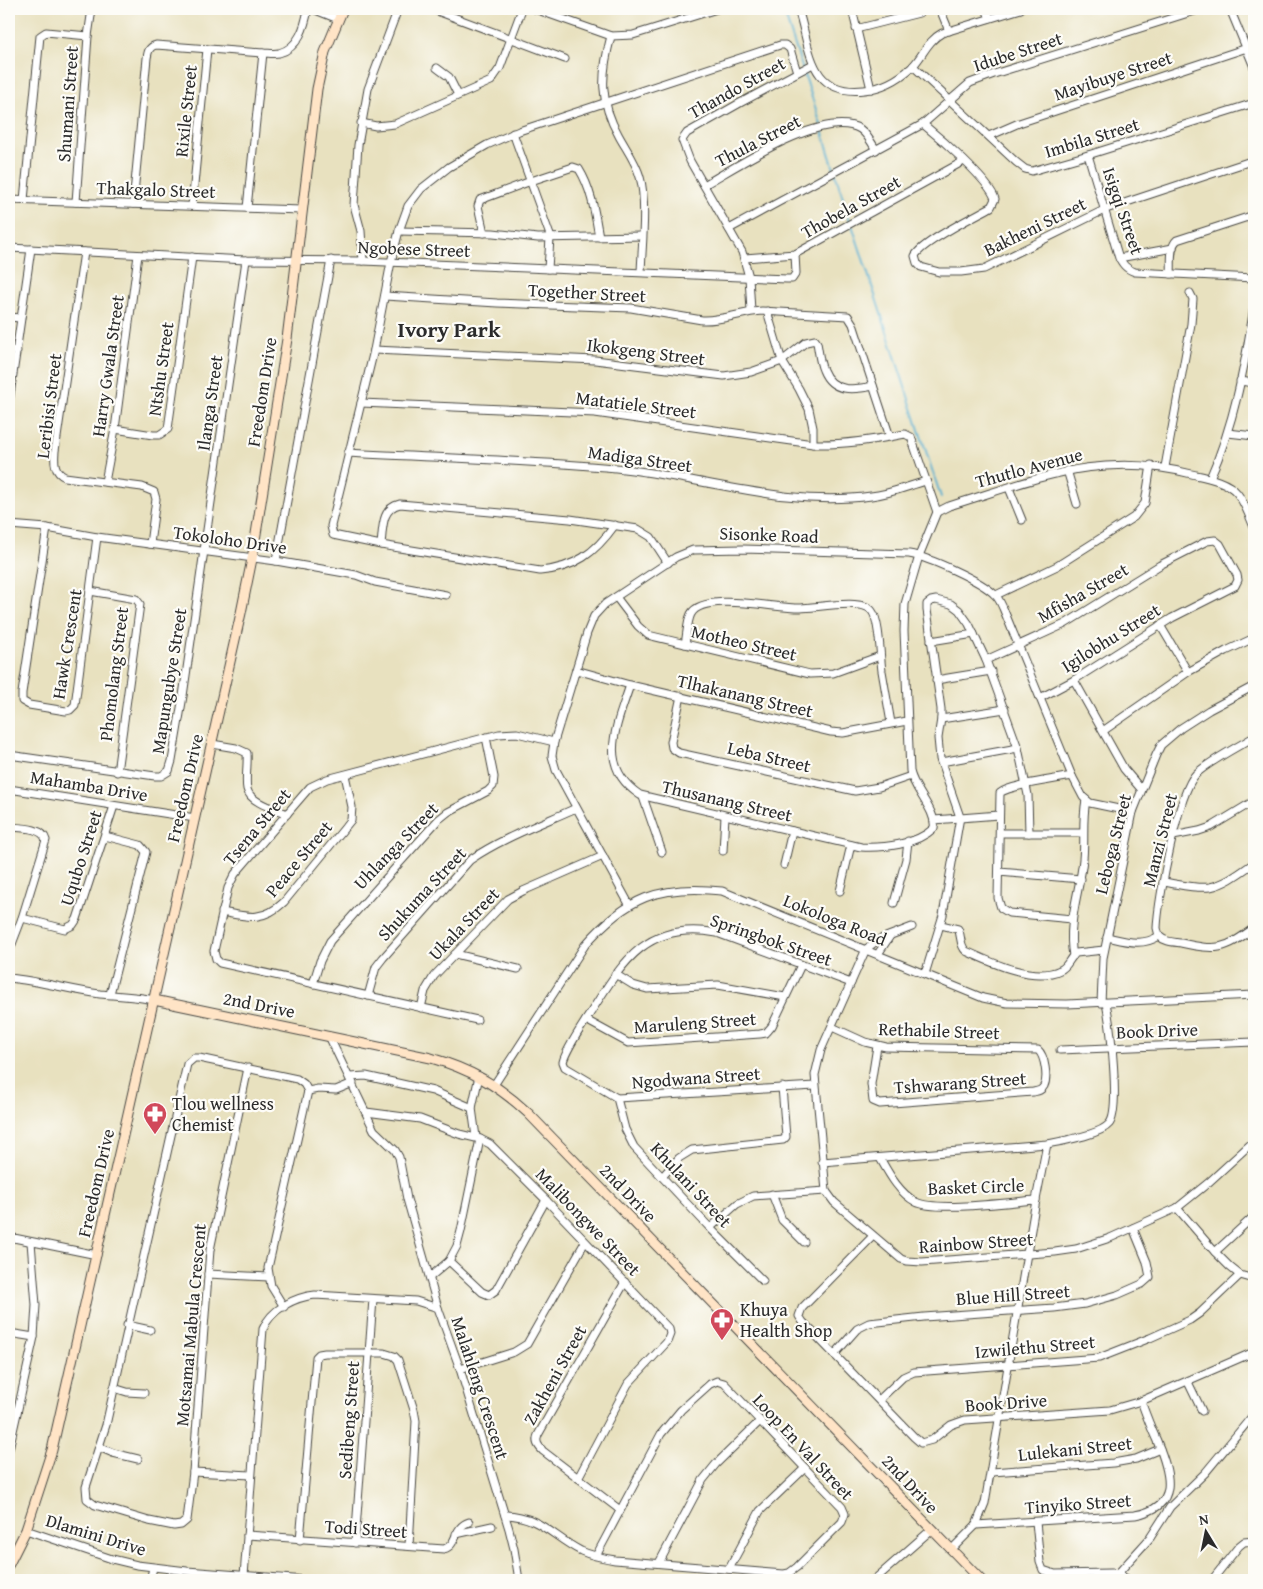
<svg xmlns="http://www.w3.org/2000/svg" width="1263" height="1589" font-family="'Gentium Book Plus',serif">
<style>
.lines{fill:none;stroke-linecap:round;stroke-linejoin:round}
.stream{stroke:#52afd1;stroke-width:2}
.street-casing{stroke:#474641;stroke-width:9}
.secondary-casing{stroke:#474641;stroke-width:11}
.street{stroke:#fff;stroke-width:7}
.secondary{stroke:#ffe4c6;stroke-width:9}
.labels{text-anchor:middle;stroke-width:4.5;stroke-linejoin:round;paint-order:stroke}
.street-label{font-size:18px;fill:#2b2b2b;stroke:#fdfcf7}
.poi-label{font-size:18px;fill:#2b2b2b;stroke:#fdfcf7;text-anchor:start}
.district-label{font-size:22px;font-weight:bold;fill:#2b2b2b;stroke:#fdfcf7}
</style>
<rect width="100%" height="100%" fill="#fdfcf7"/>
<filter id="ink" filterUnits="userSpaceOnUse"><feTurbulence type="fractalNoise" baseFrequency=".02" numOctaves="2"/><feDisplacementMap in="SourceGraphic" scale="10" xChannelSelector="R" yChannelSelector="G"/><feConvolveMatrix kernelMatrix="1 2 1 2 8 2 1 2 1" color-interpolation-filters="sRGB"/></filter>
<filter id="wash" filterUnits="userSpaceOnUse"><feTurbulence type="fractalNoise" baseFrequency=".0096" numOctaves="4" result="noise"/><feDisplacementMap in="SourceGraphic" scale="20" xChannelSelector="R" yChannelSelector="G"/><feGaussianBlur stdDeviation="1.12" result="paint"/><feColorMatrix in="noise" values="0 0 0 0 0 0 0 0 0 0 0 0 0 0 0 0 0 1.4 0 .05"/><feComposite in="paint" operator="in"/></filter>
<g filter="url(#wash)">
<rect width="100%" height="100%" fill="#e8e1bf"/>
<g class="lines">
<!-- stream -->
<g class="stream">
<path d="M783,9L821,125"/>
<path d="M822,130L850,221"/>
<path d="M852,225L941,497"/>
</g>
</g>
</g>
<g filter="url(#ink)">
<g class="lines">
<!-- street casing -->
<g class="street-casing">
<g id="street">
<path d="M313,9L338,19"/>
<path d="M432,9L565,59"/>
<path d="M535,9L611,36L633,35L717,9"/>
<path d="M798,9C811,48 808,96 864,90C883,88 898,80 912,67C923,56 927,41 942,33L1021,9"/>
<path d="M852,9L871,89"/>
<path d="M940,9L949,31"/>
<path d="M986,9L990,18"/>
<path d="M1230,9L1254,67"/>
<path d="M856,29L919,13"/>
<path d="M611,36C601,74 599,101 619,136C626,149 636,162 640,177C647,201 642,246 641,272"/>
<path d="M913,66L1016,162L1025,169L1032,171L1088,155L1254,103"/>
<path d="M437,68L449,77L458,95"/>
<path d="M361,123L376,126L395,124L491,81L500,68L522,9"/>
<path d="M923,124C939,137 990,181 995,199L991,207C975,216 922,242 915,256L917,263L921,267L939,272H961L984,269L1106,209L1254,160"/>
<path d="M513,133L551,238"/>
<path d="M989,136L1019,123L1247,48"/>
<path d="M1088,155L1118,255C1122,264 1126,269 1135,272L1254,278"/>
<path d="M704,185C736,167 824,108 860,129C867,134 872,143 876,150"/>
<path d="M9,200L302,210"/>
<path d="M24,200L40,36L46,32L88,36"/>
<path d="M76,202L88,36L92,9"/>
<path d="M133,204L147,58C148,51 149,47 156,45L263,53C268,53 274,54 279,53C299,48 305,26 308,9"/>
<path d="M192,206L207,49"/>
<path d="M247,208L263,53"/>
<path d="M729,229L923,124L970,83L994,74L1201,9"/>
<path d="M399,231L493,233L538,238L642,236"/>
<path d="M484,233L478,206L480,200L531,181L573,167L579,169C592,190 595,214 599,237"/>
<path d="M9,248L246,260L363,261L787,279H792L796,273L795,254"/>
<path d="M84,252L55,451C54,462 54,472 65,477L142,487L154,492L156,499L150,544"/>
<path d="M745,258L795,254L964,161"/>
<path d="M1119,258L1173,248"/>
<path d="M363,261L361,231L354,205L358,145L368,89L398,9"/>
<path d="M548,269L550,238"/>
<path d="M1171,274C1172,264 1169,247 1177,240L1254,215"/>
<path d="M385,296L497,303L631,308L702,320C722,321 742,312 762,311L848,316L853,324L890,437"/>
<path d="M751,311L749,277L742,252L690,161L682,140L687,133L740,103L813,64"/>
<path d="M767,311L782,361L799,389L809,409L813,428V444"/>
<path d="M9,317L20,318"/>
<path d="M9,350L17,351"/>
<path d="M374,350L595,360L724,376L751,372L782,361L806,342L815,340L817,343C819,352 819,361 823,370C832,393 854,390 873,386"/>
<path d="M1240,381L1254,383"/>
<path d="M9,402L31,249"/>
<path d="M361,403L595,413L813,444C844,445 875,440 905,434L911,437L937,512L919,556L905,604L904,631L910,771C913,789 937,811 934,828C916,845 884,848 861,847L640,795C596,766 617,725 630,685"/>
<path d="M115,429L153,435H159L168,429L192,257"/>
<path d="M1228,433L1254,436"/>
<path d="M348,453C437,458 528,460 616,468C701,477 785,508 871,496C890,494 908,486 926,481"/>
<path d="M1165,467L1191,324L1193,299L1190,293"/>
<path d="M1067,470L1077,504"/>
<path d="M1210,478C1234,425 1245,365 1254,307"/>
<path d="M105,482L115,429L138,255"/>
<path d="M1009,488L1022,520"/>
<path d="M937,512L949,506C1038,479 1101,449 1196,475C1210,478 1228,482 1237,493C1245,503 1249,516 1254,527"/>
<path d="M9,525L47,528L97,537L276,561L356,575L375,582L446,595"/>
<path d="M615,525C595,553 575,568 540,571L381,545L333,535L331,526L374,350L391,262L399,231L408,206L421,189L449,167L487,145L519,131L780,45H785L790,49L797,72"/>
<path d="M47,528L22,693V701L29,705L66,711L70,710L75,705L97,537"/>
<path d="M381,545C383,529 381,508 400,504L570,519L638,529L651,537L668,563"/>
<path d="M276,561L331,260"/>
<path d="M90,591L136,599L140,604L117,772"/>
<path d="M996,595L1057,566L1134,517L1145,503L1151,465"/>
<path d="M616,597L638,626L648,635L810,674L833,673L880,656"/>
<path d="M1160,625L1188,672"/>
<path d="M931,641L974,634"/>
<path d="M685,644C687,635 687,622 691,614C704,591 777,609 801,608C816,608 863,598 872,611C880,621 880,657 882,671C885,688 888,706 891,723"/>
<path d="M986,660L1065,624L1160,565L1207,541L1215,540L1220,544L1237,575L1238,580L1235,586L1172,618L1074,680L1040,698"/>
<path d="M576,670L630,685L831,732L843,733L907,721"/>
<path d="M936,680L991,671"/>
<path d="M1074,680L1124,769L1141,789"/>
<path d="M681,696L671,742L672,748L679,753L855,791L879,787L911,776"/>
<path d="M941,719L1005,709"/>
<path d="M1103,731L1188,672L1226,651L1254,638"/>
<path d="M1254,737C1239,746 1208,762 1196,774C1178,792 1158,900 1157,928L1159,936C1165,942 1173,942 1181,943C1218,951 1224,950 1254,928"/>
<path d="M212,744L236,748L247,753C248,764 245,780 247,789C250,803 276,809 287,814"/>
<path d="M9,755L155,776H161L169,771L172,761L183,696L246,260"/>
<path d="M941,762L1018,748"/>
<path d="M1072,776C1058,779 1009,785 1000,793L998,898L1001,908L1009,913L1072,919"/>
<path d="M9,789L195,818"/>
<path d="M643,797L662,852"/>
<path d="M934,820L999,815"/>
<path d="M9,827C20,828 43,827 46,840L22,918L9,952"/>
<path d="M1000,833H1083"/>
<path d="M105,836L140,845L146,852L110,994"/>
<path d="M1173,836L1199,831L1211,827L1254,801"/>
<path d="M723,851L725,816"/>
<path d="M784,865L792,831"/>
<path d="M999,872L1081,879"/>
<path d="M1163,882C1178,884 1195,889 1210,887C1226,884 1241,872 1254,863"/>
<path d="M840,891L851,845"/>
<path d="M894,903L906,859L908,841"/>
<path d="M629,904L556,770L552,756L554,742L587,633L594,616L605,604L676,557L693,550L743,549L909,554C928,557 982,581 995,595C999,598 1001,604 1003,608L1072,776L1083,797L1090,803L1133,812"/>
<path d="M222,912C247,917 263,922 284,902L351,820L352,807L345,775"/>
<path d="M22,918L65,929L73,925L77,919L114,806"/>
<path d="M941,925L958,929C962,936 959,945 966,951C990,962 1034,983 1060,970C1068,967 1069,958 1076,953L1104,950"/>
<path d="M912,927L878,940L866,949L821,1050L815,1075L826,1191L834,1202L901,1259L907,1261L922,1262L1055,1252L1076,1249L1110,1238L1177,1208L1208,1183L1254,1141"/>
<path d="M1107,937C1125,941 1142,947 1159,936"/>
<path d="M455,954L518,969"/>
<path d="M878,954L890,936"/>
<path d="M1073,956C1067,922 1080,891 1083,859C1085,839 1082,820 1086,800"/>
<path d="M615,974L633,985L647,989L718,985L785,997"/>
<path d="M925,974L943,915L960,817L940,759L938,738L941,719V709L927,610V604L931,601L936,600L951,604L959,610L969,624L986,660L1018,748L1028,795L1029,833"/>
<path d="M9,978C40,981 70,990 100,994C119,996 136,996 154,1000"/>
<path d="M313,984L320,961L330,941L438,820L448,812L488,791L493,786L494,777L486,737"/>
<path d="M368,996L376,967L383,958L470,860C502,838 541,824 576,808"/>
<path d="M1101,1003L1103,958L1133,812L1156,755L1161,745L1181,728L1209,710L1254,686"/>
<path d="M421,1008L425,991L434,976L508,899L523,891L603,856"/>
<path d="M477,1020L220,963L216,959L214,951L228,888L235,874L310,787L327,779L499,734L517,733L554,742"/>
<path d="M586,1020L628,1043L760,1034L766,1033L772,1026L801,965"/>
<path d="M832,1027L865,1042L886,1047L1038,1050C1045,1056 1048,1078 1044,1086C1041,1091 1038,1091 1033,1092L880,1104L873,1101L871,1084L877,1046"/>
<path d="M329,1036L374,1130L395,1150L399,1157L407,1199L438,1308"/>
<path d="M1060,1050L1254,1042"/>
<path d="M248,1068L210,1250L193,1472L187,1520L181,1525L174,1526L149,1521L95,1505L87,1499L86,1487L106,1425L187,1064L194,1058H199L297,1079L304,1084L308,1091"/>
<path d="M350,1077L366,1076L433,1091L472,1108"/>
<path d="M494,1085L585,945C626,898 659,884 722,891L983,998L1007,1003L1067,1004L1254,995"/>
<path d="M815,1086L617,1098L565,1067L563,1062C566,1049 583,1025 591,1012C623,961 648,920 717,933L851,983"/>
<path d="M308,1091L318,1089L336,1090L353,1083"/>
<path d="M617,1098L625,1129L634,1147L710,1228L763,1281"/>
<path d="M366,1112L420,1119L459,1134L480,1139L490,1144L546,1200L669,1329L670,1334L667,1342L628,1384L578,1478"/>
<path d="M476,1137L472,1108L479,1076"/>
<path d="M480,1139L461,1231L457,1246L449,1261L482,1292L489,1295L496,1290L546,1200"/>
<path d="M880,1158C889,1174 899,1193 916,1202C936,1212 1010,1202 1036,1200"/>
<path d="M822,1162L1047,1144C1062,1141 1100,1135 1109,1124C1121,1112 1110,1022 1106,1003"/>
<path d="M662,1177L679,1158L692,1150L783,1140L786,1137L782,1087"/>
<path d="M772,1194L782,1220L804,1242"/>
<path d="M1177,1208L1215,1252L1230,1267L1240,1275L1254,1279"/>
<path d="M710,1228L737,1204L753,1196L826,1191"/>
<path d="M873,1236L802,1308L799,1316L803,1322L914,1437L921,1443L932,1440L951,1425L965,1420L1110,1410L1141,1401L1254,1352"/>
<path d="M9,1237L97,1255"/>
<path d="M1215,1252L1254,1216"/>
<path d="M208,1274L269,1277"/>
<path d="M430,1277L449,1261"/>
<path d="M284,1307L271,1286L268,1268L308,1091"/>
<path d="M127,1325L150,1330"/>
<path d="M9,1333L34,1337"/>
<path d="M834,1355L857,1329L869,1323L924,1317L1054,1308L1085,1304L1117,1295L1142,1284L1150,1277L1147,1262L1133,1228"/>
<path d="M460,1369L514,1352L527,1344L585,1242"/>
<path d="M1188,1382L1202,1411"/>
<path d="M114,1388L127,1392L144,1393"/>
<path d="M879,1400L903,1377L914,1372L1099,1358L1150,1338L1190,1320L1200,1313L1240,1275"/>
<path d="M99,1447L113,1453L138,1459"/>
<path d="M9,1449L34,1337L36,1305L31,1242"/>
<path d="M193,1472L251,1475"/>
<path d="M992,1472L1113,1463L1136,1459L1160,1449"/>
<path d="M620,1510L543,1451C538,1446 535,1442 538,1435L625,1282"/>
<path d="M505,1515C540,1516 552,1536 581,1551C592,1556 603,1558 615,1560L784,1574L789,1573L797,1567L842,1522L845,1514L842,1507L724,1383L717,1381L710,1384L681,1410L661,1434L596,1556"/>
<path d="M1036,1522L1040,1562L1043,1570L1055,1574L1111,1573L1118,1574L1129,1580"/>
<path d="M976,1525L1135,1515C1181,1507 1170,1473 1157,1441C1151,1428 1146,1415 1141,1401"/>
<path d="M26,1530L112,1559L137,1565L187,1571L306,1580"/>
<path d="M456,1534L492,1526"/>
<path d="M247,1535L444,1549C458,1545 453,1527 469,1522"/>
<path d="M300,1540L316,1357L319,1354L325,1353H384L394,1356L398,1360L414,1410L416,1421L409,1546"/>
<path d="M355,1543L373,1299"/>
<path d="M951,1550L976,1525L985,1503L1036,1200L1047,1144"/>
<path d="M659,1563L703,1480L716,1464L760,1421"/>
<path d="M729,1569L760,1511L805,1468"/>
<path d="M244,1576L263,1329C271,1309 295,1297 315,1295L416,1301L438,1308L460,1369L509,1529L514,1549L519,1580"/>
<path d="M150,1580L153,1568"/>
<path d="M874,1580L931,1530"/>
<path d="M1112,1580L1150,1538L1170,1507L1205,1473L1254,1414"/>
<path d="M1212,1580L1239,1546L1244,1542L1254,1541"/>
</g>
</g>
<!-- secondary casing -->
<g class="secondary-casing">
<g id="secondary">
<path d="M154,1000L431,1058C470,1069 498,1085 528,1113L981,1580"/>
<path d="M9,1564L26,1530L52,1450L241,613L252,559L287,339L317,89L325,52L343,9"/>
</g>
</g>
<!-- street -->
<use href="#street" class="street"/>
<!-- secondary -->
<use href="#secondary" class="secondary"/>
</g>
</g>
<!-- icons -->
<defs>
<g id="pharmacy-pin" transform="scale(1.25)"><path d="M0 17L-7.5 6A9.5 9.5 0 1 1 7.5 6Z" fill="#d1495b" stroke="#fdfcf7"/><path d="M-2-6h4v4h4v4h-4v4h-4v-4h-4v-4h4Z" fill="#fff"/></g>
</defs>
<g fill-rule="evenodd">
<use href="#pharmacy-pin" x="155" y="1114"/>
<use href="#pharmacy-pin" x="722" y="1320"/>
</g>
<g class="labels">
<!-- street labels -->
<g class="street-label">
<text transform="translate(1018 52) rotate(-18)" y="6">Idube Street</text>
<text transform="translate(1113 76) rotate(-18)" y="6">Mayibuye Street</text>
<text transform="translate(737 88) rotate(-29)" y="6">Thando Street</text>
<text transform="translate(68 104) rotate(-86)" y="6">Shumani Street</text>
<text transform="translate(186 111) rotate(-84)" y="6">Rixile Street</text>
<text transform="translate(1092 138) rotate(-17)" y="6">Imbila Street</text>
<text transform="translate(758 141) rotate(-27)" y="6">Thula Street</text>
<text transform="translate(156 190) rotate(2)" y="6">Thakgalo Street</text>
<text transform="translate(851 207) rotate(-29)" y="6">Thobela Street</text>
<text transform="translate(1123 211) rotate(71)" y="6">Isigqi Street</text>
<text transform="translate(1035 227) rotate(-26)" y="6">Bakheni Street</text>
<text transform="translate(414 249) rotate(2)" y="6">Ngobese Street</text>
<text transform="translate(587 293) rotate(3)" y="6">Together Street</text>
<text transform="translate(646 352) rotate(7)" y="6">Ikokgeng Street</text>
<text transform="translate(108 366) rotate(-82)" y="6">Harry Gwala Street</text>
<text transform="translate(161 369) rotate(-82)" y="6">Ntshu Street</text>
<text transform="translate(262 392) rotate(-81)" y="6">Freedom Drive</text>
<text transform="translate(210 403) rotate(-82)" y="6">Ilanga Street</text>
<text transform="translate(636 405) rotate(7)" y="6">Matatiele Street</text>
<text transform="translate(49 406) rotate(-83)" y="6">Leribisi Street</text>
<text transform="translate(640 459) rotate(8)" y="6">Madiga Street</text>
<text transform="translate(1029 468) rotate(-15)" y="6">Thutlo Avenue</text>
<text transform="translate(769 535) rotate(2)" y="6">Sisonke Road</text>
<text transform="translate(230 540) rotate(8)" y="6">Tokoloho Drive</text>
<text transform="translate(1083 593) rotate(-30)" y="6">Mfisha Street</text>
<text transform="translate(1111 638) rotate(-32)" y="6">Igilobhu Street</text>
<text transform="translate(744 643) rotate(13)" y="6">Motheo Street</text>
<text transform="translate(67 644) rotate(-81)" y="6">Hawk Crescent</text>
<text transform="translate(114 674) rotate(-83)" y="6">Phomolang Street</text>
<text transform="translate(169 681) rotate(-81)" y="6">Mapungubye Street</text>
<text transform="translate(745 696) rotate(13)" y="6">Tlhakanang Street</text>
<text transform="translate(769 757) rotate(13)" y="6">Leba Street</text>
<text transform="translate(89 786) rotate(9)" y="6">Mahamba Drive</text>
<text transform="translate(185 788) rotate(-77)" y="6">Freedom Drive</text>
<text transform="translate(727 801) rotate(13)" y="6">Thusanang Street</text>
<text transform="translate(257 827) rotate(-50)" y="6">Tsena Street</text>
<text transform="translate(1160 840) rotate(-76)" y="6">Manzi Street</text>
<text transform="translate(1113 844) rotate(-76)" y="6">Leboga Street</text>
<text transform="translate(396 846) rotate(-46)" y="6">Uhlanga Street</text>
<text transform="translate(81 858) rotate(-72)" y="6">Uqubo Street</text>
<text transform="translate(299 859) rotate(-50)" y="6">Peace Street</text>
<text transform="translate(422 894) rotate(-47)" y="6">Shukuma Street</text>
<text transform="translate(835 920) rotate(22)" y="6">Lokologa Road</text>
<text transform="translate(464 924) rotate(-46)" y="6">Ukala Street</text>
<text transform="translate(771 940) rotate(19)" y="6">Springbok Street</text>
<text transform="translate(259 1005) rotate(11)" y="6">2nd Drive</text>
<text transform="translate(695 1023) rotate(-4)" y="6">Maruleng Street</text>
<text transform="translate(939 1031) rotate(2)" y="6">Rethabile Street</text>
<text transform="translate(1157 1031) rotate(-2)" y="6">Book Drive</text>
<text transform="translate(696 1078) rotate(-4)" y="6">Ngodwana Street</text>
<text transform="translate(960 1083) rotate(-4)" y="6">Tshwarang Street</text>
<text transform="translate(96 1183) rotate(-77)" y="6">Freedom Drive</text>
<text transform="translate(691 1185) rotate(47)" y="6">Khulani Street</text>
<text transform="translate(976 1187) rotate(-2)" y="6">Basket Circle</text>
<text transform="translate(628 1193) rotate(46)" y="6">2nd Drive</text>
<text transform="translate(588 1222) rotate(46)" y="6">Malibongwe Street</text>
<text transform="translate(976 1243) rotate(-4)" y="6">Rainbow Street</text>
<text transform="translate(1013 1295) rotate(-4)" y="6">Blue Hill Street</text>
<text transform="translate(191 1325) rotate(-85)" y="6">Motsamai Mabula Crescent</text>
<text transform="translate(1035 1347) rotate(-5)" y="6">Izwilethu Street</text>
<text transform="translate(555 1375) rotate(-61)" y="6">Zakheni Street</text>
<text transform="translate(480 1388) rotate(72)" y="6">Malahleng Crescent</text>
<text transform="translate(1006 1403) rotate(-4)" y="6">Book Drive</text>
<text transform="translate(349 1420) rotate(-86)" y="6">Sedibeng Street</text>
<text transform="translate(803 1447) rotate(47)" y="6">Loop En Val Street</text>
<text transform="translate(1075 1449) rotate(-6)" y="6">Lulekani Street</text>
<text transform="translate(910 1484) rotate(47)" y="6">2nd Drive</text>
<text transform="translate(1078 1504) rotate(-4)" y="6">Tinyiko Street</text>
<text transform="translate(366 1529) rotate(4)" y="6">Todi Street</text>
<text transform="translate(96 1535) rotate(17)" y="6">Dlamini Drive</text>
</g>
<!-- poi labels -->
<g class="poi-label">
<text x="172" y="1110">Tlou wellness<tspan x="172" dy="21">Chemist</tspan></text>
<text x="740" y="1316">Khuya<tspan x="740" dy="21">Health Shop</tspan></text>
</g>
<!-- district labels -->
<g class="district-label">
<text x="449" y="337">Ivory Park</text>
</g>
</g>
<!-- margin -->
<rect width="1263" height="1589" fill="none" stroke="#fdfcf7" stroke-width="30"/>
<!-- north arrow -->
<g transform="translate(1206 1532) rotate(350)" stroke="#fdfcf7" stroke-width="4" paint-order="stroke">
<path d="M0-4L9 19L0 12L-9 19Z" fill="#2b2b2b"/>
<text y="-8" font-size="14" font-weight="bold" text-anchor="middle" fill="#2b2b2b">N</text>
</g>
</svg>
